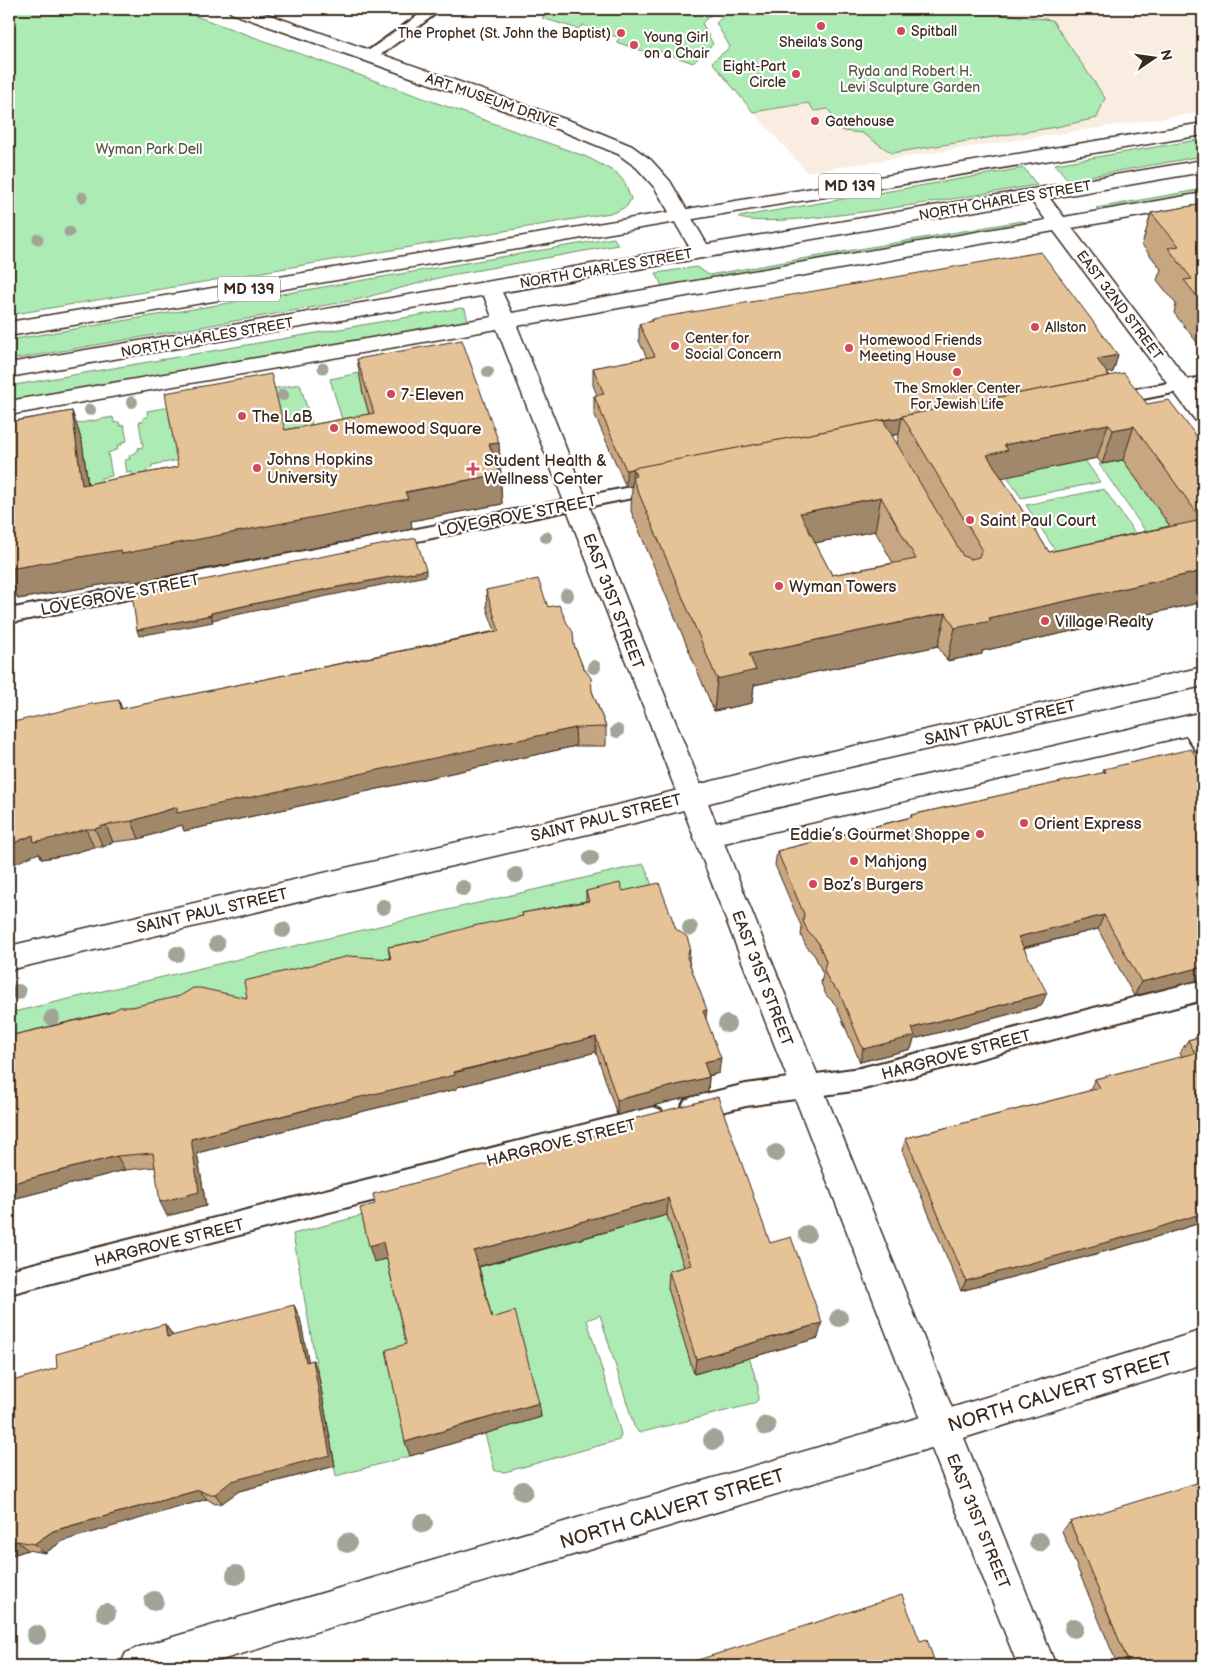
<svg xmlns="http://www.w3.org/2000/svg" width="1212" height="1675" font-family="'Balsamiq Sans',sans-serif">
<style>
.built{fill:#f8ede0}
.green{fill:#acebb3;stroke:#748a68}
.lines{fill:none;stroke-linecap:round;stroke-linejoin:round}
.lane-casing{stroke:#3b2a1e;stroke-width:4}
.street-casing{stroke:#3b2a1e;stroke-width:3}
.secondary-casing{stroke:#3b2a1e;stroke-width:3}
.primary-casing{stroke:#3b2a1e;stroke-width:3}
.lane{fill:#fff;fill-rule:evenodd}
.street{fill:#fff;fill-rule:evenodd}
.secondary{fill:#fff;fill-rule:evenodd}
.primary{fill:#fff;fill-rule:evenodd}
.tree{fill:#a3a498}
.wall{fill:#c6a782;stroke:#3b2a1e;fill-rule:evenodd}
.shaded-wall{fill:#a1886a;stroke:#3b2a1e}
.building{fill:#e6c297;stroke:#3b2a1e;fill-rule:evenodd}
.poi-dot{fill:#d1495b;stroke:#fff;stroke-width:2}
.labels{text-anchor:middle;stroke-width:4.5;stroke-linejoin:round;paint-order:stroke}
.far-poi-label{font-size:14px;fill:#3b2a1e;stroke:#fff;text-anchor:start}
.far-park-label{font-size:14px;fill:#575a43;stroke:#fff}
.far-street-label{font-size:14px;fill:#3b2a1e;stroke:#fff}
.shield{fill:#fff;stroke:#766a62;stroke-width:1}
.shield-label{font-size:15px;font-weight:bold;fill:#3b2a1e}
.poi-label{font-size:16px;fill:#3b2a1e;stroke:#fff;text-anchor:start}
.street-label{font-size:16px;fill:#3b2a1e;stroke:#fff}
.near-street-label{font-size:19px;fill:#3b2a1e;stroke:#fff}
</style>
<rect width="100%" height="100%" fill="#fff"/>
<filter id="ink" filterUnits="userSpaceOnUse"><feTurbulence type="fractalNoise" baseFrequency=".02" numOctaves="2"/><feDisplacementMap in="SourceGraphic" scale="10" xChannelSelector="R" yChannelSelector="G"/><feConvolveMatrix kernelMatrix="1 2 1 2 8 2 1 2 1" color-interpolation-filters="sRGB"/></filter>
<g filter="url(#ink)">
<!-- built -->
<path class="built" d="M731,9H1203V112L807,172L753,112L712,62L730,47L716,23Z"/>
<!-- green -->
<g class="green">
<path d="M9,9H176L587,157L617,173L625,183L631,199L627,206L616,212L9,315Z"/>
<path d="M538,9H717L702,23L713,44L693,63L654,49L649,53L616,42L620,38L583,25L578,29L542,18L547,14L536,10Z"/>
<path d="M731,9H988L1013,15L1052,20L1105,98L1097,118L1056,127L892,153L862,133L843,131L828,109L814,111L809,103L753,112L712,62L730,47L716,23Z"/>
<path d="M1203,139V156L1068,180L1055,164Z"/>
<path d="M1024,168L1037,185C993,192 764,233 738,217Z"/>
<path d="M1203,189V194L1100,212L1096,208Z"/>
<path d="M1021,221L1026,222L1024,225L663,288L656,273L697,267L709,275Z"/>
<path d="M614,238L618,245L446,276L356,300L9,360V340Z"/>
<path d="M461,308L465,309L468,321L464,323L9,403V386Z"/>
<path d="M369,371L362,390L370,417L343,423L330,379Z"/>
<path d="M300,384L313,428L285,433L260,391Z"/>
<path d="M204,401L180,460L152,465V468L147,469V473L132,475V472L127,473L125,460L130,459L129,456L138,451V448L143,447L139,422L143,421V418L148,417L147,411Z"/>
<path d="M113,417L114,423L119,422L120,426L124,425L127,441L122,442V445H117L118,449L108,453L112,476L101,478L103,491L117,510L9,436Z"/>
<path d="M1085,460L1100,482L1021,498L1007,476Z"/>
<path d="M1123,460L1181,542L1155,545L1099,464Z"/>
<path d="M1104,489L1145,547L1064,564L1026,505Z"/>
<path d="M644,864L657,899L9,1054V1013Z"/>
<path d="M378,1211L410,1359L391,1365L410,1456L336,1476L293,1234Z"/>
<path d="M666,1212L689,1281L694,1373L749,1357L758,1386V1400L753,1404L639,1433L634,1426L600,1315L587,1320L620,1430L621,1435L619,1440L505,1472L495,1471L485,1434L494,1334L466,1222L527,1242L530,1253L613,1230L611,1220Z"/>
</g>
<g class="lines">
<!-- lane casing -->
<g class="lane-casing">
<g id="lane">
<path d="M427,9H442L375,59H365L363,56L365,53Z"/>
<path d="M1203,377V387L1113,405L1107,403L1104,399L1107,395L1113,393Z"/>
<path d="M661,481L667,483L670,487L667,491L9,623V609Z"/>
<path d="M1190,717C1206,722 1203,738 1203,753L1196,751L1180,725L1183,720Z"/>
<path d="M1203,980V1000L860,1090L746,1106L693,1119L685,1116L681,1108L685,1100L693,1097L746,1084L860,1068Z"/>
<path d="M653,1107L661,1110L665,1118L661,1126L653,1129L9,1294V1270Z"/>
</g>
</g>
<!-- street casing -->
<g class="street-casing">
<path id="street" d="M1037,189L1044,191L1064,217L1203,193V205L1072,228L1203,400V422L1195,420L1054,231L517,326L716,823L1203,712V732L724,843L1056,1666H1018L899,1366L497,329L9,415V401L492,317L481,288L484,284L491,282L498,284L512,313L1046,220L1027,195L1030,191Z"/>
</g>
<!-- secondary casing -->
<g class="secondary-casing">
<g id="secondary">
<path d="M228,9H253L576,123L632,146L651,160L670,181L711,251L708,255L701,257L694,255L655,188L637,168L618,154L562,131L231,13Z"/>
<path d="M1203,1330V1364L941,1445L201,1666H120L126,1653L139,1647L941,1411Z"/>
</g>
</g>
<!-- primary casing -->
<g class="primary-casing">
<g id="primary">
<path d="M1203,123V135L752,209L9,336V322Z"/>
<path d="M1203,160V172L9,377V363Z"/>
<path d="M1203,667V686L806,777L639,822L9,970V946L639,800L806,757Z"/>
</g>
</g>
<!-- lane -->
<use href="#lane" class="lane"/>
<!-- street -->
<use href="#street" class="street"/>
<!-- secondary -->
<use href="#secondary" class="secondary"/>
<!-- primary -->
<use href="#primary" class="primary"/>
</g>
<!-- trees -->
<g class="tree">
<circle cx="82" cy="197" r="5.5"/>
<circle cx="69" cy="232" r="5.5"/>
<circle cx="38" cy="239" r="5.5"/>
<circle cx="323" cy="368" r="5.5"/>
<circle cx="488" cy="372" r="6"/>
<circle cx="283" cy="395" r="6"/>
<circle cx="132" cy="402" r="6"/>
<circle cx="90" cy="410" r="6"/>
<circle cx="546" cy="537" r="6"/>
<circle cx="567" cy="595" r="7"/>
<circle cx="594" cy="667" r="7"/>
<circle cx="617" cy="731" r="7"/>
<circle cx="591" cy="858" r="8"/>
<circle cx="516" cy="875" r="8"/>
<circle cx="463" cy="888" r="8"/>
<circle cx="383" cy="907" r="8"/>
<circle cx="690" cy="928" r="8"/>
<circle cx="283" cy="930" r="8"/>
<circle cx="217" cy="944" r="8"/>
<circle cx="177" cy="954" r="8"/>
<circle cx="18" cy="992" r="8"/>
<circle cx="52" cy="1018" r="8"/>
<circle cx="727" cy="1024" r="9"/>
<circle cx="776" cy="1153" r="9"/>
<circle cx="807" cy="1234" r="9"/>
<circle cx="839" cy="1318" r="9"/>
<circle cx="766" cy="1426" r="10"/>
<circle cx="713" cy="1440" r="10"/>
<circle cx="523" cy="1491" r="10"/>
<circle cx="423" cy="1523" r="10"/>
<circle cx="1039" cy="1542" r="10"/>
<circle cx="347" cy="1543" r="10"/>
<circle cx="236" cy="1575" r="10"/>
<circle cx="154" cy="1601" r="10"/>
<circle cx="106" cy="1613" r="10"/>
<circle cx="1074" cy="1628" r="10"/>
<circle cx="36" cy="1635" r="10"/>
</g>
<!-- wall -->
<g class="wall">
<path d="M1203,204V350L1174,313L1176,304L1157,280L1161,269L1142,245L1151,213Z"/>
<path d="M652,319L1118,355L1113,372L1107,373L1109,376L1203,445V602L982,651V654L947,661L938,646L754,685L752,703L714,711L631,511L632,486L626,487L594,413V396L597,395L593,385V368L647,358L639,341V324L652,321ZM899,434L897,444L892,436ZM1097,458L1102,464L1123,460L1170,526L1049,552L1001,477ZM875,531L893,563L832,575L815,543Z"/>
<path d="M357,359L501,473H500L502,504L411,521L412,529L131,583L130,580L18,599L14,590L9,591V422L72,411L82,442L88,484L178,467L285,430L369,414L362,389Z"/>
<path d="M486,590L548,607L574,645L606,727V746H576L184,831L182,825L139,839L113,842L103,847H94L67,855L42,859L39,853L119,700L122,709L495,631L487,609Z"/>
<path d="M1104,769L1203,979L1134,996L1098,929L1024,948L1041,1006L914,1039L911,1049L860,1062L836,1005L826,995L821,983L823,974L815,956L806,946L801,935L802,928L775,865L777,851L911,817V815L1103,773Z"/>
<path d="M586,891H623L676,929L690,947L689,961L706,1019L719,1073L709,1076V1077L708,1092L617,1115L596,1052L457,1087V1089L309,1124L197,1153L206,1206L167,1216L155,1167L125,1170L9,1200V1036L132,1007L247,998L390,959L388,947L420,941L523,916L522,913L586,901Z"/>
<path d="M1203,1036V1222L1143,1241L961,1291L902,1150L906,1138L1089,1091L1095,1079L1182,1057L1180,1053L1188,1040Z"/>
<path d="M625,1121L770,1243L818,1338L694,1374L668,1288L669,1271L684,1267L667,1215L479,1267L492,1318L539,1403L541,1417L410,1456L406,1344L387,1259L374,1262L375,1204L625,1128Z"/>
<path d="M300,1318L308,1362L318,1372L335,1466L239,1491L222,1503L215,1504L207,1499L73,1537L63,1541L45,1553L28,1550L9,1556L57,1368L165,1324L173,1336Z"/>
<path d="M1070,1522L1203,1666H1118L1062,1531Z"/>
</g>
<!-- shaded-wall -->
<g class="shaded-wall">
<path d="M1118,355L1113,372L1091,376L1097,359Z"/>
<path d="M72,411L82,442L92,515L82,485Z"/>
<path d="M902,417L899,434L636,485V476L633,469Z"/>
<path d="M1108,424L1097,458L1001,478L987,455L1004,445Z"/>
<path d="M1134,426L1123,460L1102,464L1113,430Z"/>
<path d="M499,443L501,473L491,474L489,444Z"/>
<path d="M633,469L632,486L626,487V470Z"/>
<path d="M500,474L502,504L411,521L412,529L131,583L130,580L18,599L14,590L9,591V569Z"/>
<path d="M881,497L875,531L795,547L800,513Z"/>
<path d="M426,570V576L283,605L212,620L211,613L281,598Z"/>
<path d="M1203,571V602L982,651V654L947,661L955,628L989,618Z"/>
<path d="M946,613L938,646L754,685L752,703L714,711L717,679L749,654Z"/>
<path d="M211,615L213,622L139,636L137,630Z"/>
<path d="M575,728L576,746L184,831L182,825L139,839L132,821L177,807Z"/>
<path d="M106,825L113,842L103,847L95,829Z"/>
<path d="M86,829L94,847L67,855L42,859L39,853L9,866V845L33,835Z"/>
<path d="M1104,915L1098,929L1013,950L1018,937Z"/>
<path d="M1203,967V979L1134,996L1141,982Z"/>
<path d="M1047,993L1041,1006L914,1039L911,1049L860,1062L863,1049L912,1028Z"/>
<path d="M707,1010L705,1025L703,1011Z"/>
<path d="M596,1037V1052L457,1087V1089L309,1124L197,1153L206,1206L167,1216L160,1202L191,1139Z"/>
<path d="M721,1058L719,1073L702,1077L704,1062Z"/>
<path d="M709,1077L708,1092L617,1115V1100Z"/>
<path d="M117,1156L125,1170L9,1200V1184Z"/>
<path d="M668,1198L667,1215L477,1267L474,1251Z"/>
<path d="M1203,1213V1222L1143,1241L961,1291L966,1281Z"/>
<path d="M383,1242L388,1258L374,1262L369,1246Z"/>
<path d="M294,1305L300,1318L311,1374L306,1362Z"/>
<path d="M822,1323L818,1338L694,1374L696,1359Z"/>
<path d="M165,1324L173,1336L167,1337Z"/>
<path d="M313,1360L318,1372L335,1466L239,1491L222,1503L215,1494Z"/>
<path d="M539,1403L541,1417L410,1456L405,1442Z"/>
<path d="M199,1490L207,1499L63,1541L45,1553L34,1544L53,1531Z"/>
<path d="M17,1541L28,1550L9,1556V1544Z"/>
</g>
<!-- building -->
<g class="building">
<path d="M1203,204V304L1184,280L1192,279L1168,248L1179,246L1151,213Z"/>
<path d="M1041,252L1118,355L1097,359L1109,376L902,416L903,417L883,420L626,470L594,396L604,394L593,368L655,356L639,324L652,321V319Z"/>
<path d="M462,340L499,443L489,444L500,474L405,492L408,499L122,554L121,550L9,569V422L72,411L82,485L178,467L165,393L271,374L285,430L374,413L357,359Z"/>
<path d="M1124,373L1147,404L1169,400L1203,445V571L989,618L991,621L955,628L946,613L749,654L756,670L717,679L632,477L636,476L633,468L883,420L963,556L971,559L979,557L982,549L902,416ZM1108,424L1113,430L1134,426L1202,520L1049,552L987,455L1008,450L1004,445ZM881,497L916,559L832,575L800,513Z"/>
<path d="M416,538L426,570L281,598L211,613V615L137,630L132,594Z"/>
<path d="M538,579L548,607L559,605L567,623L573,632L574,645L583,667L591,678L592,691L606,727L575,728L177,813V807L132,821L106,825L95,829H86L59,837L34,842L33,835L9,845V723L91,704L119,700L120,709L499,631L486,590Z"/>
<path d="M1191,749L1195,755L1203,753V967L1141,982L1104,915L1018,937L1047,993L912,1028L915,1036L863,1049L839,992L829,982L824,970L826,961L818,942L808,932L803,921L804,914L777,851L912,817L911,815L1106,772L1104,769Z"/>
<path d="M620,883L623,891L659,883L676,929L687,937L690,947L687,957L707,1010L703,1011L721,1058L704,1062L709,1077L617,1100L596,1037L454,1072L455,1075L305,1110L191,1139L199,1192L160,1202L153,1153L117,1156L9,1184V1036L109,1013L120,1007H132L180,996L193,988H200L247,998L244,981L349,956L391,959L388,947L420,941L473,926L523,916L522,913L589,901L586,891Z"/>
<path d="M1203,1036V1213L1151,1230L966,1281L906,1138L1100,1088L1095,1079L1195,1053L1188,1040Z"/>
<path d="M718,1097L770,1243L791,1237L822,1323L696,1359L669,1271L691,1265L668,1198L474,1251L492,1318L515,1311L539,1403L405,1442L386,1350L406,1344L383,1242L369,1246L360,1208L375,1204L373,1194L627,1127L625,1121Z"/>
<path d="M294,1305L306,1362L313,1360L330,1455L232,1481L215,1494H207L199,1490L63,1528L53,1531L34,1544L17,1541L9,1544V1382L57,1368L56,1354L165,1324L167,1337Z"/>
<path d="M1203,1481V1666H1130L1070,1522Z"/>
<path d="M902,1595L920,1641L927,1639L936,1666H679Z"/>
</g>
</g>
<!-- markers -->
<g class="poi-dot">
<circle cx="821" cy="26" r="5"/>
<circle cx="901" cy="31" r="5"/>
<circle cx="621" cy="33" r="5"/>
<circle cx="634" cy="45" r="5"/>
<circle cx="796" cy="74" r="5"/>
<circle cx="815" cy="121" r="5"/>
<circle cx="1035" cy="327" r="5"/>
<circle cx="675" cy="346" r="5"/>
<circle cx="849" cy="348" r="5"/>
<circle cx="957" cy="372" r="5"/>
<circle cx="391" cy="394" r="5"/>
<circle cx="242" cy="416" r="5"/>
<circle cx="334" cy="428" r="5"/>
<circle cx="257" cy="468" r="5"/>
<path d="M470.5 461.5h5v5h5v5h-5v5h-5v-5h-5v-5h5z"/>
<circle cx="970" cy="520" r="5"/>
<circle cx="779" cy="586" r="5"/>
<circle cx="1045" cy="621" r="5"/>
<circle cx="1024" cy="823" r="5"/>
<circle cx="980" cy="834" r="5"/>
<circle cx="854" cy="861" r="5"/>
<circle cx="813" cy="884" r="5"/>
</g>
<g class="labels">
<!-- far-poi labels -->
<g class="far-poi-label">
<text x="911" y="36">Spitball</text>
<text x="611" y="38" text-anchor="end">The Prophet (St. John the Baptist)</text>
<text x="644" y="42">Young Girl<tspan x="644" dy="16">on a Chair</tspan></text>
<text x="821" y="47" text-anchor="middle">Sheila's Song</text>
<text x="786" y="71" text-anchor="end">Eight-Part<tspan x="786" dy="16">Circle</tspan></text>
<text x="825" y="126">Gatehouse</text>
<text x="1045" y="332">Allston</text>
<text x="685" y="343">Center for<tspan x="685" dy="16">Social Concern</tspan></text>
<text x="859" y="345">Homewood Friends<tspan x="859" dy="16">Meeting House</tspan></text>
<text x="957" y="393" text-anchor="middle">The Smokler Center<tspan x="957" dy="16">For Jewish Life</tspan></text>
</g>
<!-- far-park labels -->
<g class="far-park-label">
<text x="910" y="76">Ryda and Robert H.<tspan x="910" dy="16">Levi Sculpture Garden</tspan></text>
<text x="149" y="154">Wyman Park Dell</text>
</g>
<!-- far-street labels -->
<g class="far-street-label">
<text transform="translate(492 100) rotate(19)" y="5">ART MUSEUM DRIVE</text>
<text transform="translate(1005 200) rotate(-10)" y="5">NORTH CHARLES STREET</text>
<text transform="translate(606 268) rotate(-10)" y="5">NORTH CHARLES STREET</text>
<text transform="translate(1120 305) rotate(53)" y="5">EAST 32ND STREET</text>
<text transform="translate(207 337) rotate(-10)" y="5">NORTH CHARLES STREET</text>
</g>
<!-- shield labels -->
<g class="shield">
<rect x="819" y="173.5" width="62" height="25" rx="4"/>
<rect x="218" y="276.5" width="62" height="25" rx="4"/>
</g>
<g class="shield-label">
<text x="850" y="191">MD 139</text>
<text x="249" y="294">MD 139</text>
</g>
<!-- poi labels -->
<g class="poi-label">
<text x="401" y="400">7-Eleven</text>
<text x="252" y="422">The LaB</text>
<text x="344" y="434">Homewood Square</text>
<text x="267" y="465">Johns Hopkins<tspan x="267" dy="18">University</tspan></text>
<text x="484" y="466">Student Health &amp;<tspan x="484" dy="18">Wellness Center</tspan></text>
<text x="980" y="526">Saint Paul Court</text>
<text x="789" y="592">Wyman Towers</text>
<text x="1055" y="627">Village Realty</text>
<text x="1034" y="829">Orient Express</text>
<text x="970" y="840" text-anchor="end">Eddie’s Gourmet Shoppe</text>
<text x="864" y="867">Mahjong</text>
<text x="823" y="890">Boz’s Burgers</text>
</g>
<!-- street labels -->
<g class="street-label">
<text transform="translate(517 515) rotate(-11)" y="6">LOVEGROVE STREET</text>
<text transform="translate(120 594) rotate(-11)" y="6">LOVEGROVE STREET</text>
<text transform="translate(614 601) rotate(69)" y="6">EAST 31ST STREET</text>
<text transform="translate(1000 722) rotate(-13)" y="6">SAINT PAUL STREET</text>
<text transform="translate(606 817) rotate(-14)" y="6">SAINT PAUL STREET</text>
<text transform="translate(212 910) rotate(-13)" y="6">SAINT PAUL STREET</text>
<text transform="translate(763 978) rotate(69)" y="6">EAST 31ST STREET</text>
<text transform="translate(956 1054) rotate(-15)" y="6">HARGROVE STREET</text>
<text transform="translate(561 1142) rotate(-14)" y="6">HARGROVE STREET</text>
<text transform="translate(169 1242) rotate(-14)" y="6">HARGROVE STREET</text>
<text transform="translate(979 1521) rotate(68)" y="6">EAST 31ST STREET</text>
</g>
<!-- near-street labels -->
<g class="near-street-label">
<text transform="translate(1060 1391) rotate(-17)" y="7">NORTH CALVERT STREET</text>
<text transform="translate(672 1508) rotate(-17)" y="7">NORTH CALVERT STREET</text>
</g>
</g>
<!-- margin -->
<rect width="1212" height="1675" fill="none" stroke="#fff" stroke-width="30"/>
<rect x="15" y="15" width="1182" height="1645" fill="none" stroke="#3b2a1e" stroke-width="2" filter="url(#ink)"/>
<!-- north arrow -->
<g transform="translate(1154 58) rotate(77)" stroke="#ffffff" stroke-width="4" paint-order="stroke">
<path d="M0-4L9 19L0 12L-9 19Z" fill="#3b2a1e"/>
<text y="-8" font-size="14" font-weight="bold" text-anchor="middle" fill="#3b2a1e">N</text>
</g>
</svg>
